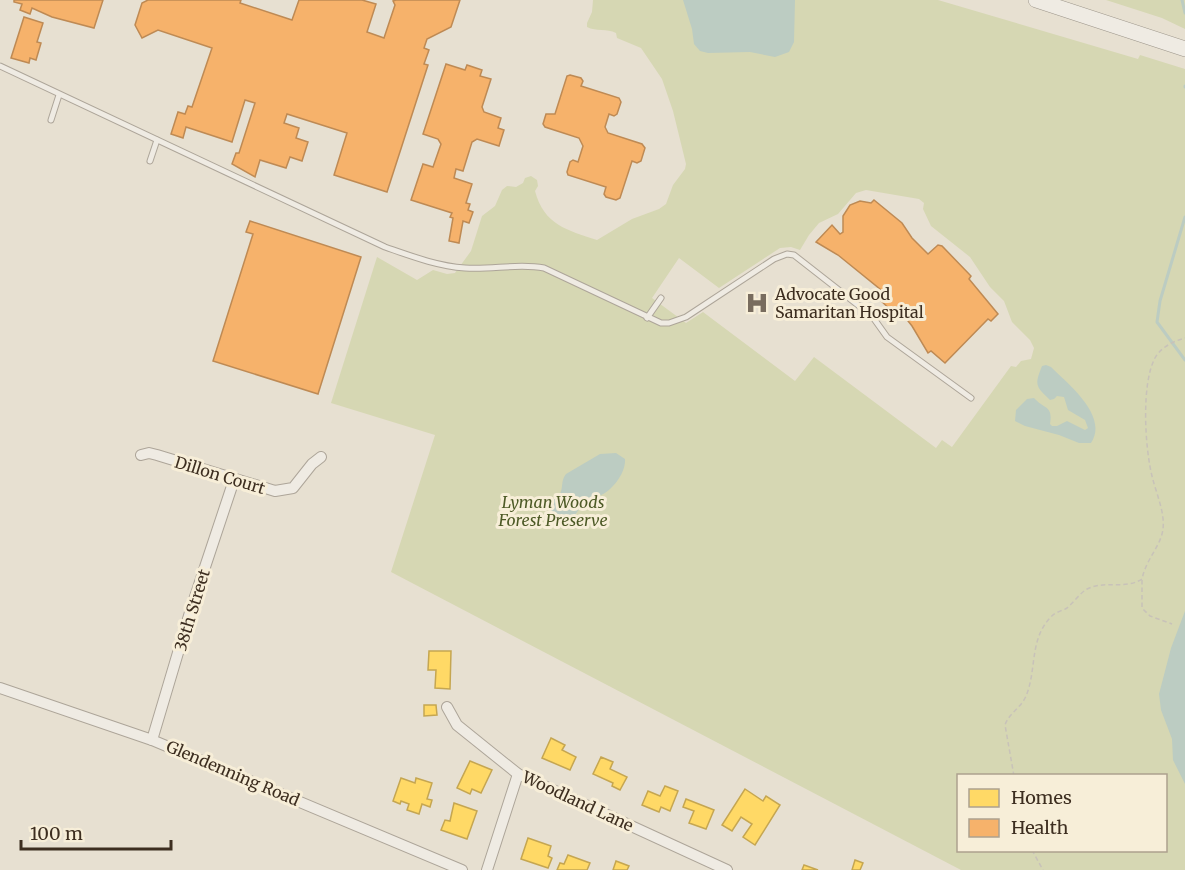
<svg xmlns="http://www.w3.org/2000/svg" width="1185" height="870" font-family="Merriweather,serif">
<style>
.green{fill:#d6d7b3;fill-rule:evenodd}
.water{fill:#bcccc2}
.homes{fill:#ffd966;stroke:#c5a651;stroke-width:1.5}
.health{fill:#f6b26b;stroke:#be8a54;stroke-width:1.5}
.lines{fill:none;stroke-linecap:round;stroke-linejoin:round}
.stream{stroke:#bcccc2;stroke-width:3}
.service-casing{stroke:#ada599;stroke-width:7}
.minor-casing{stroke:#ada599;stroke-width:12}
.secondary-casing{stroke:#9c958a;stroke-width:16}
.path{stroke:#c8c2b9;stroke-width:1.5;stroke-dasharray:4.5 3;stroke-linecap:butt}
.service{stroke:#efebe3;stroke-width:5}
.minor{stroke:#efebe3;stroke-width:10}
.secondary{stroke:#efebe3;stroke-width:15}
.labels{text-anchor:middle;stroke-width:6;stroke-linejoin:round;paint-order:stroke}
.poi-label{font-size:16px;fill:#3d2e20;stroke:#f7eed8;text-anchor:start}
.street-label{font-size:16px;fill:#3d2e20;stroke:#f7eed8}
.park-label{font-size:16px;font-style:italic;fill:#4d5a26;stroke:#f7eed8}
</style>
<rect width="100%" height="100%" fill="#e7e0d1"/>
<!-- green -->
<g class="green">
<path d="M593,0H938L1138,59L1140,55L1185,69V870H961L391,572L435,435L331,403L377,257L417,280L433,270L447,274L455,273L471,251L482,216L495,206L502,190L507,186L516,187L523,183L525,178L531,176L537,180L538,186L535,191C544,225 567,230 597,240L632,219L659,209L666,204L673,185L685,169L686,164L673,111L662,79L641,48L617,38L616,33C607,28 596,32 587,27V23L592,12ZM866,190L919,199L924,203L923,209L931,226L970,257L990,287L1004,301L1012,322L1030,340L1034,348L1031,359L1021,361L1016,367L1011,366L952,447L942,440L936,448L814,357L795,381L703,312L686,323L652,298L679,258L719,288L780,248L791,247L800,250L809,235L819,223L838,214L856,193ZM958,776H1166V850H958Z"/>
<path d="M1106,0H1185V29L1162,18Z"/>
</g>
<!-- water -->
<g class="water">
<path d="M683,0H795L794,42L789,52L775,57L750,52L708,53L700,51L694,44L692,29Z"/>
<path d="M1046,365L1051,367C1068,384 1109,416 1091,443H1079L1059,435L1025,426L1015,421L1016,410L1027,399L1034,398C1045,410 1053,405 1050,424L1052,426H1057L1067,421L1085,430L1088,428L1085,420L1068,410L1064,397L1057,396L1054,399L1050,400C1036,386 1034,386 1042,366Z"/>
<path d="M616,453L625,459C626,473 612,491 599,496C595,497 590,497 586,501C579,506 576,518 567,521C557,525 548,515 550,505C552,500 555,499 559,495C564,489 560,481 566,474L600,454Z"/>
<path d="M1185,611V784L1173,760L1172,739L1161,710L1159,694L1171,648Z"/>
</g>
<!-- homes -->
<g class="homes">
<path d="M429,651H451L450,689L435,688L436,670H428Z"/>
<path d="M424,705H436L437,715L424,716Z"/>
<path d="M551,738L565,745L562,750L576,757L570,770L542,758Z"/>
<path d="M601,757L613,762L610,769L627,777L620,790L612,786L613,783L593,774Z"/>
<path d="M470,761L492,770L481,793L472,789L470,794L457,788Z"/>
<path d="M401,778L415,783L416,778L432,783L427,799L432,800L430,807L422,804L419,814L407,810L409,804L401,801L400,804L393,801Z"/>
<path d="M665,786L678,791L670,811L661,807L659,812L642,805L648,791L660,796Z"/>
<path d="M745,789L763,801L766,796L780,805L755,845L743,837L752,824L741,817L732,831L722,825Z"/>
<path d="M686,799L714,810L706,829L689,823L694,811L683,807Z"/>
<path d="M454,803L477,811L467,839L441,830L445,820L450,821Z"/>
<path d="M528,838L551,846L548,856L552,858L548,868L521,859Z"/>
<path d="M568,855L590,863L587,870H557L560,863L564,864Z"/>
<path d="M855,860L863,863L860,870H852Z"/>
<path d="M616,861L629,866L627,870H613Z"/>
<path d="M804,865L818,870H802Z"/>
</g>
<!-- health -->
<g class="health">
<path d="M14,0H103L94,28L52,17L32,8L30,14L20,10L22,4L14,2Z"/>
<path d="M148,0H241L240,3L292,20L299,0H362L376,4L367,32L384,38L395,5L393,1L396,0H460L451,27L427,39L424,48L429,50L424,64L428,65L387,192L334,175L347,133L287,114L284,123L299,128L296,138L308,142L302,161L290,157L286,168L260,160L255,177L232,164L236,153H239L255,103L245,100L232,142L186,127L183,138L171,134L178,112L185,114L188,106L192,107L212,48L158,30L142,38L135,25L142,3Z"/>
<path d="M24,17L43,23L37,42L41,43L36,60L30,58L29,63L11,58Z"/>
<path d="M446,64L465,70L467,65L482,70L480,76L491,79L482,107L484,112L501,118L498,128L504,130L499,146L477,139L472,142L463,171L456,169L454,178L472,184L466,203L470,204L468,210L473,212L469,223L463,221L459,243L449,241L453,218L450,217L452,213L411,200L423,164L433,167L441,144L438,139L423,134Z"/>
<path d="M570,75L581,78L583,81L581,86L619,98L621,102L617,114L614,116L609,114L605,127L608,133L642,144L645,148L641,161L637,163L632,161L620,198L616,200L606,197L604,194L606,187L568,175L567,172L570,162L573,160L578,162L583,146L579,138L545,127L543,124L546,114H555L567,76Z"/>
<path d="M874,200L902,223L912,238L928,254L938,245L942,246L971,276L969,279L998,314L991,321L988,319L945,363L931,351L928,353L912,326L897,307L893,312L881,301L886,294L838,255L816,242L832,225L840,234L843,232V216L850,205L860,201L871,203Z"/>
<path d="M250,221L361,257L318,394L213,361L253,234L246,232Z"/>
</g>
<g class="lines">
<!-- stream -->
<g class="stream">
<path d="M1182,0L1185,13"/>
<path d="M1185,86V87"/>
<path d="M1185,217L1160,301L1157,322L1185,360"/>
</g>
<!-- service casing -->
<g class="service-casing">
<g id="service">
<path d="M0,66L385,247C411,256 437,266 465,268C492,270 518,263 544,268L661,323H669L686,317L774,259L787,254L794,255L872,316L887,337L971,398"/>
<path d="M51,120L59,95"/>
<path d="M150,161L157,140"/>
<path d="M647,318L661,298"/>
</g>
</g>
<!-- minor casing -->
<g class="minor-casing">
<g id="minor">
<path d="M141,455L149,453L157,455L275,491L293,488L312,464L321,457"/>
<path d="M0,688L152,740L462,870"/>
<path d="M447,707L457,725L518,774L727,870"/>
<path d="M152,740L191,609L234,480"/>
<path d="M487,870L518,774"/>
</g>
</g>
<!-- secondary casing -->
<g class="secondary-casing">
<path id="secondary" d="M1036,0L1185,49"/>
</g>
<!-- path -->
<g class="path">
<path d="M1142,580V608L1150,616L1172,624"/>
<path d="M1014,776L1005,725C1009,713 1021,708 1026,696C1037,670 1029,639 1051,617C1055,612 1062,611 1067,608C1074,602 1080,593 1087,589C1105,580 1125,590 1142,579C1146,559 1161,546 1163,529C1165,512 1156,493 1152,476C1145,448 1141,384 1155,358C1161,347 1174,341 1185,338"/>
<path d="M1032,850L1043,870"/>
</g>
<!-- service -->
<use href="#service" class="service"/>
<!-- minor -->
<use href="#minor" class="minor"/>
<!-- secondary -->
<use href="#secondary" class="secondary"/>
</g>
<!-- icons -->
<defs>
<g id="hospital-bare" transform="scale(1.8)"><path d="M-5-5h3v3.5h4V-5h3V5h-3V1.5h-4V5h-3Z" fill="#786c5e" stroke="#f7eed8" stroke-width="2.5" paint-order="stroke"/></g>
</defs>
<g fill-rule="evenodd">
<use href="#hospital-bare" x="757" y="303"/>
</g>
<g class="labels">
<!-- poi labels -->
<g class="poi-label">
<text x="775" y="300">Advocate Good<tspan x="775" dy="18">Samaritan Hospital</tspan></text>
</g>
<!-- street labels -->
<g class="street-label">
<text transform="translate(220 475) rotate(17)" y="6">Dillon Court</text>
<text transform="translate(192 610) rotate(-73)" y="6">38th Street</text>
<text transform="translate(233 773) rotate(23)" y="6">Glendenning Road</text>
<text transform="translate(578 801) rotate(25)" y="6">Woodland Lane</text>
</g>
<!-- park labels -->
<g class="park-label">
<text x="553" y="508">Lyman Woods<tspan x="553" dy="18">Forest Preserve</tspan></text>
</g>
</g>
<!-- legend -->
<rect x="957" y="774" width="210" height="78" fill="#f7eed8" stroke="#ada18e" stroke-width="1.5"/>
<rect x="969" y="789" width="30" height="18" fill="#ffd966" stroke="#ada18e" stroke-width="1.5"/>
<text x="1011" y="804" font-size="18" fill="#3d2e20">Homes</text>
<rect x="969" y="819" width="30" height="18" fill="#f6b26b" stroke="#ada18e" stroke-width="1.5"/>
<text x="1011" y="834" font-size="18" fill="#3d2e20">Health</text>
<!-- scale -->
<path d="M21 840v9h150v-9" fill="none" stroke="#3d2e20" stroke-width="3"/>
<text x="30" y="840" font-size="18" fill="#3d2e20" stroke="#f7eed8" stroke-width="4.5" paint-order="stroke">100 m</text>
</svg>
